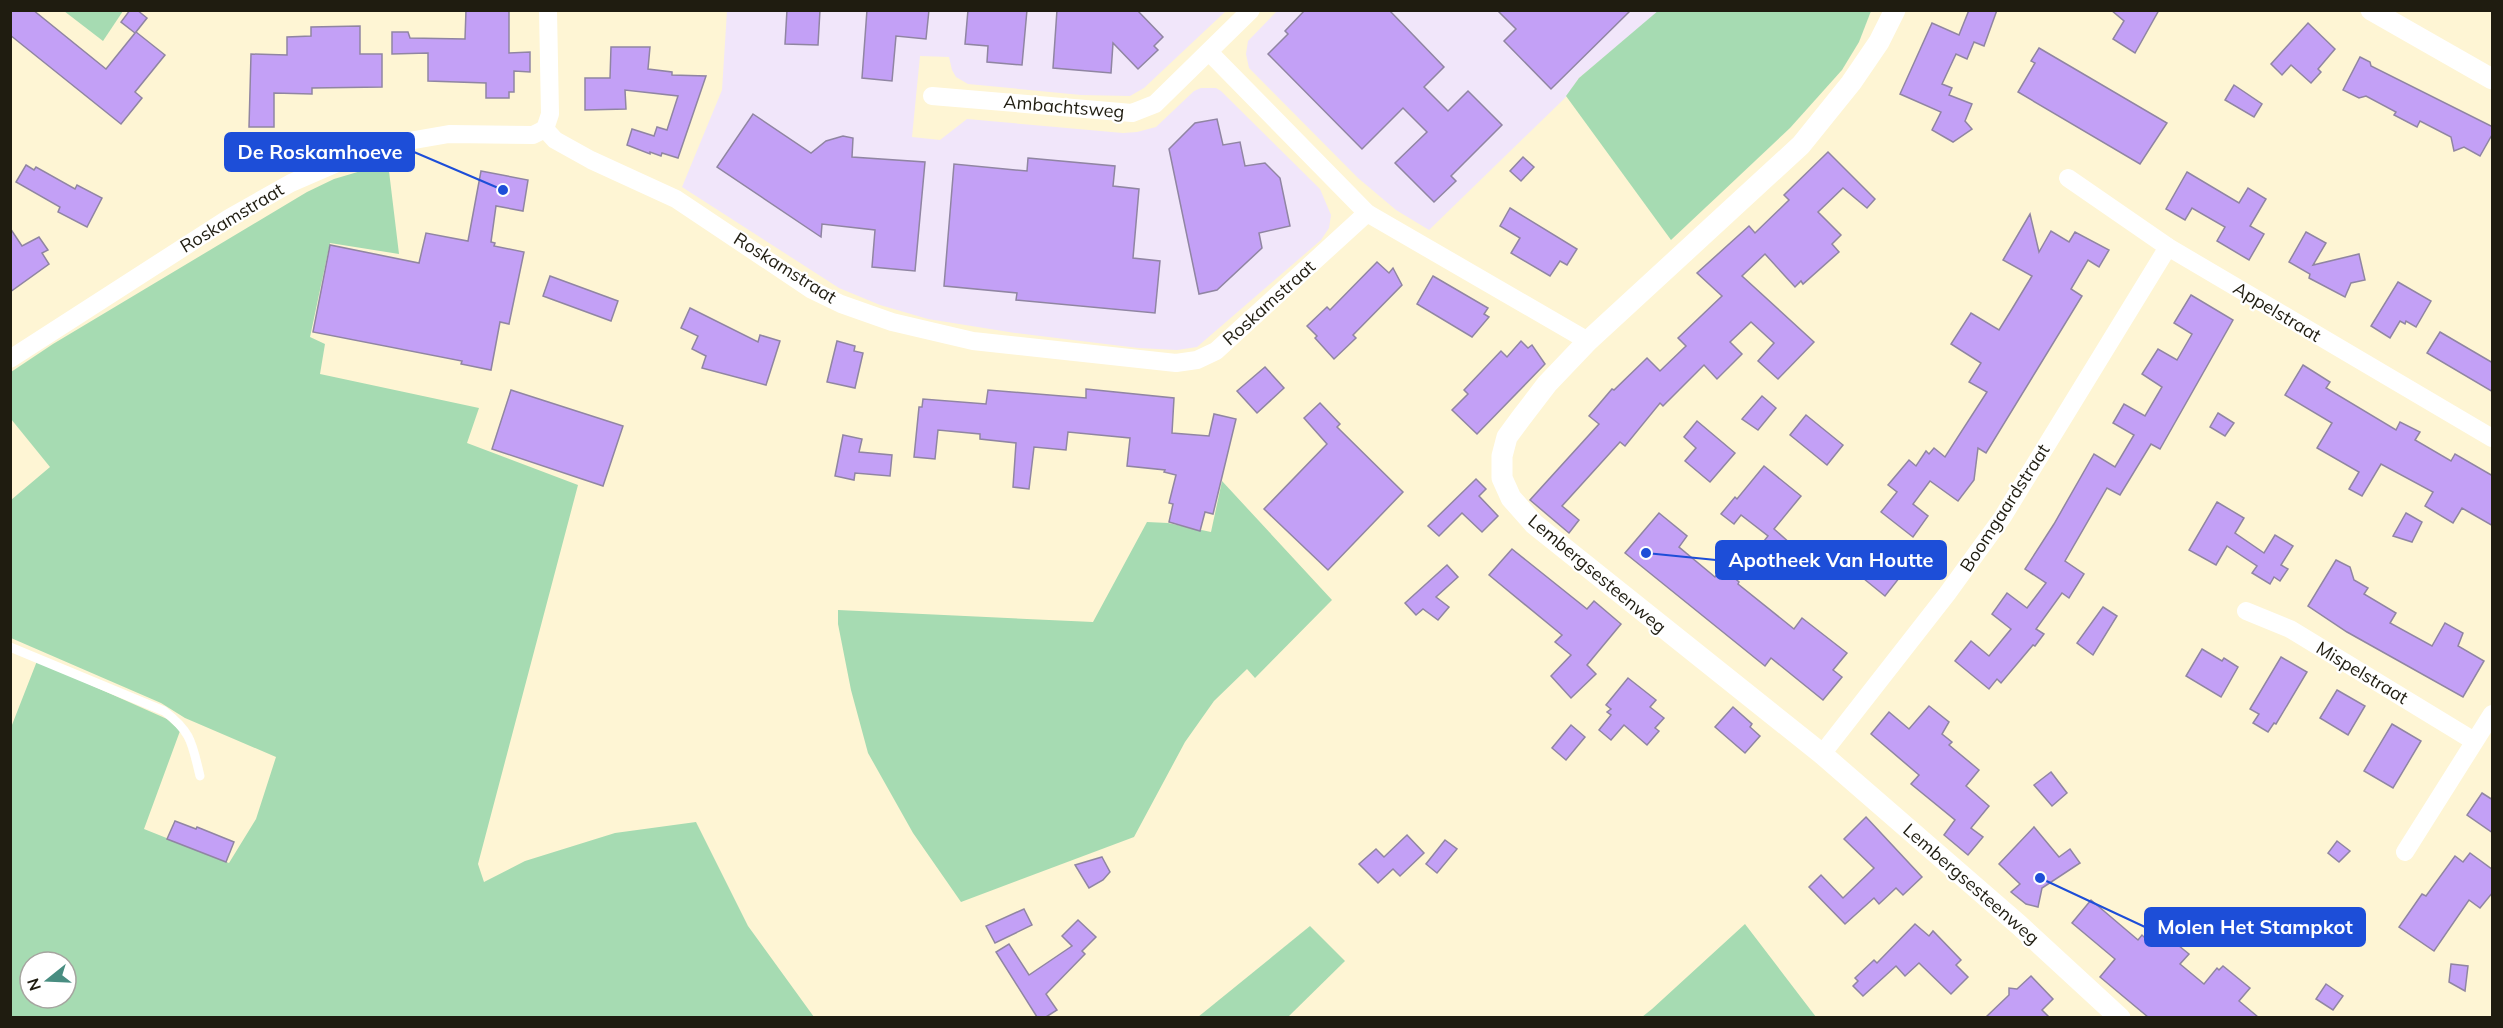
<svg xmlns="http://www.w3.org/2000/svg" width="2503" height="1028" font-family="Mulish,sans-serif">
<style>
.industrial{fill:#f1e6fa}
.green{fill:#a6dbb2;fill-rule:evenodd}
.building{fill:#c3a0f6;stroke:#9085a2;stroke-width:1.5}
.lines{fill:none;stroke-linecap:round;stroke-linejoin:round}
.service{stroke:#fff;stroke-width:9}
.minor{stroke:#fff;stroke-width:18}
.tertiary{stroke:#fff;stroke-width:21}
.labels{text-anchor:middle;stroke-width:4.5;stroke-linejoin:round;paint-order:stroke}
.street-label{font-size:18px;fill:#1f1c10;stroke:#fff}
.leader{fill:none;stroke:#1d4ed8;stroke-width:2}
.callout-dot{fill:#1d4ed8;stroke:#fff;stroke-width:2}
.callout{fill:#1d4ed8;stroke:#1d4ed8;stroke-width:2}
.callout-label{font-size:20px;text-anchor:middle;font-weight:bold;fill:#fff}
</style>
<rect width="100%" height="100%" fill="#fef5d4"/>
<!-- industrial -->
<g class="industrial">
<path d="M1227,10L1144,88L1130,96L1081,95L968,84L956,77L952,70L949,57L920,56L912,137L940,140L967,119L1123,133L1137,132L1156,127L1194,91L1201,88H1216L1221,91L1320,189L1331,215L1329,228L1321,240L1197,347L1177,350L1138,348L1015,333L928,319L880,305L839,288L682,187L722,90L727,11Z"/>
<path d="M1277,11H1659L1579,78L1566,97L1429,230L1396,210L1358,178L1249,68L1246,54L1248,41Z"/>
</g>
<!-- green -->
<g class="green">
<path d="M1659,10L1871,11L1859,42L1842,70L1790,128L1671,240L1566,96L1579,78Z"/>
<path d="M64,11H123L103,41Z"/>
<path d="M388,163L399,254L330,243L310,337L325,344L320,374L479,408L467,443L578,485L478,864L484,882L525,861L615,833L696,822L748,926L814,1017H11L10,730L37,661L167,719L180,731L144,829L229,863L256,819L276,757L185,718L161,703L11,638V500L50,467L11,419V372L53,344L307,192L334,179ZM30,962H66V998H30Z"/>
<path d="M1222,481L1332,600L1255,678L1247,669L1214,701L1185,742L1134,837L961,902L913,833L868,753L851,690L838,624V610L1093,622L1147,522L1168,523L1211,532Z"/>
<path d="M1745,924L1816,1017H1642L1652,1009Z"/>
<path d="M1310,926L1345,961L1288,1017H1198Z"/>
</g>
<!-- building -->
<g class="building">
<path d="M10,10H33L106,69L135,33L121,22L130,10H137L147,18L136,32L165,55L135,92L142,98L121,124L10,35Z"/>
<path d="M466,10H509V53L530,52V72L514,71V92H509V98H486V83L428,81V53L392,54V32H408L410,38L465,39Z"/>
<path d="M787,10H820L818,45L785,44Z"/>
<path d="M867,10H929L926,39L896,36L892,81L862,78Z"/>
<path d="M968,10H1027L1022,65L987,62L988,46L965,44Z"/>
<path d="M1057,10H1137L1163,37L1154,46L1158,50L1138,69L1113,43L1111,73L1053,68Z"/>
<path d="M1305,10H1389L1444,67L1424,87L1448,111L1468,91L1502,125L1451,176L1456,181L1434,202L1395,163L1427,132L1403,108L1362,149L1268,54L1288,34L1285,31Z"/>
<path d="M1497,10H1631L1551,89L1504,41L1516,29Z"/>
<path d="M1969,10H1997L1984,46L1974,42L1967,59L1956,54L1942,84L1952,88L1949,95L1972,104L1965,121L1972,129L1953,142L1932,130L1941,112L1900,94L1932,23L1959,35Z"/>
<path d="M2111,10H2159L2135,53L2113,39L2124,21Z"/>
<path d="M2308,23L2335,49L2318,69L2321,72L2311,83L2291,65L2282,75L2271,64Z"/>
<path d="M360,26V54H382V87L312,88V94L274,93V127H249L251,54L287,55V37L311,36V27Z"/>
<path d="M611,47H650L648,69L672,72V75L706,76L678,158L662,153L661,156L650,152V154L627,145L632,129L654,136L657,127L667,130L678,96L625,90L626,109L585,110V78H610Z"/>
<path d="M2039,48L2167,123L2140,164L2018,92L2035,63L2031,61Z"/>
<path d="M2360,57L2370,62L2371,66L2493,127V133L2480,156L2464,147L2454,151L2451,137L2420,121L2417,127L2394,115L2396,112L2366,96L2359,98L2343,90Z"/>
<path d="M2234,85L2262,104L2254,117L2225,100Z"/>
<path d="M753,114L811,153L826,141L843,136L853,138L852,157L925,162L915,271L872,267L875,230L822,224L821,237L717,167Z"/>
<path d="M1217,119L1223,145L1240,142L1245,166L1265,163L1280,178L1290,226L1259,233L1262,248L1217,290L1199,294L1169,149L1195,123Z"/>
<path d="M1828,152L1875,199L1867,208L1843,188L1818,212L1841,235L1832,244L1839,252L1803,284L1801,281L1795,287L1765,254L1742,276L1814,342L1778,379L1758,361L1774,343L1751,322L1730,342L1742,354L1717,379L1704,365L1663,406L1660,403L1625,446L1620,442L1562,506L1579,520L1569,533L1530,500L1599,424L1589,416L1612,389L1614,390L1647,358L1660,371L1686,346L1678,338L1722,296L1697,273L1749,226L1755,233L1789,200L1784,195Z"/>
<path d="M1523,157L1534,167L1521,181L1510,171Z"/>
<path d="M1028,158L1115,166L1113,186L1139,189L1133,258L1160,261L1155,313L1016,300L1017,293L944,286L954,164L1027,171Z"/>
<path d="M26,165L34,170L36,167L75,189L77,185L102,198L87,227L58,212L60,207L16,182Z"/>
<path d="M481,171L528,180L523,211L496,206L491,242L495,243L494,246L524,252L509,324L500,322L491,370L461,364L462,361L313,332L330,245L419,263L426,233L468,241Z"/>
<path d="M2187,172L2239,203L2248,188L2266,199L2250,226L2264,234L2249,260L2217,241L2225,227L2192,208L2185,220L2166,209Z"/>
<path d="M1510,208L1577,249L1567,265L1560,261L1550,276L1511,253L1520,238L1500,226Z"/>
<path d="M2030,214L2039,252L2051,231L2069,242L2075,232L2109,250L2099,267L2088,260L2071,289L2082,296L1986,453L1978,448L1974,480L1958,501L1930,481L1913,504L1928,516L1913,537L1881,512L1897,492L1888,485L1909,460L1916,466L1926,451L1929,454L1934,448L1945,457L1987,392L1969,382L1981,363L1951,344L1971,313L1999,330L2012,309L2032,276L2003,260Z"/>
<path d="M10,228L22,246L39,237L48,250L42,253L49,264L10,292Z"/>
<path d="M2306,232L2326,243L2313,265L2359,254L2365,280L2351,283L2345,297L2309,278L2310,274L2289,262Z"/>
<path d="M1377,262L1389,273L1393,268L1402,285L1353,335L1356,338L1334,359L1315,338L1317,336L1307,326L1327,307L1330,310Z"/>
<path d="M550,276L618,301L611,321L543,296Z"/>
<path d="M1433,276L1488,308L1484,314L1489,317L1472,337L1417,304Z"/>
<path d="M2398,282L2431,301L2416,327L2406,321L2405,324L2400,321L2390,338L2371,326Z"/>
<path d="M2191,295L2233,320L2160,449L2151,444L2120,495L2107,488L2065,561L2084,574L2069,598L2062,593L2036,629L2044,634L2035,646L2033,645L2001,683L1997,679L1989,689L1955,661L1971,641L1989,656L2011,629L1992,614L2007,593L2027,608L2046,583L2025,569L2054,524L2094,454L2115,467L2134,435L2113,423L2124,404L2145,416L2162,387L2142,374L2158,349L2177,360L2192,334L2174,323Z"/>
<path d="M690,308L758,342L760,335L780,341L766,385L702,368L706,356L692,349L698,336L681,328Z"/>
<path d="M2440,332L2493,363V392L2427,353Z"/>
<path d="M837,341L855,346L854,351L863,353L855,388L827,382Z"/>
<path d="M1521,341L1528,348L1532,345L1545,364L1477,434L1452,410L1468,394L1464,390L1501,351L1507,357Z"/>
<path d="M2303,365L2330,382L2326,388L2396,430L2400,422L2420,432L2415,440L2451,461L2455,454L2493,476V526L2462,508L2453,523L2425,506L2433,492L2381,464L2362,496L2349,489L2359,472L2317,448L2332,423L2285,395Z"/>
<path d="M1265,367L1284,388L1257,413L1237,391Z"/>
<path d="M1086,389L1174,398L1172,433L1209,436L1214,414L1236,419L1213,514L1205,512L1200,531L1169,522L1173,504L1169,503L1176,475L1164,472L1165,470L1127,466L1130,438L1068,432L1066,450L1034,447L1029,489L1013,487L1016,443L980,439V434L938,430L935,459L914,457L919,407H922L923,399L986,404L988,390L1086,398Z"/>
<path d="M511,390L623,426L603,486L492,449Z"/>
<path d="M1762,396L1776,408L1758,430L1742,419Z"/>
<path d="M1320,403L1340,424L1337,427L1403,492L1328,570L1264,509L1327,444L1304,418Z"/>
<path d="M2218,413L2234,423L2225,436L2210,427Z"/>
<path d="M1806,415L1843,445L1827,465L1790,435Z"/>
<path d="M1697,421L1735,453L1710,482L1685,461L1696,448L1684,437Z"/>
<path d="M843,435L862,439L859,452L892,455L890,476L855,473L854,480L835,476Z"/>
<path d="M1764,466L1801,496L1774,529L1808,559L1796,574L1760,546L1768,536L1741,515L1734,524L1721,514L1735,497L1737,499Z"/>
<path d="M1476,479L1486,489L1479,496L1498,516L1482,532L1462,513L1439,536L1428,526Z"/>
<path d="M2217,502L2244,518L2235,533L2264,553L2275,535L2293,546L2281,565L2288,569L2280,581L2274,577L2270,584L2252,573L2257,566L2227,546L2216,565L2189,550Z"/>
<path d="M1659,513L1687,536L1679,547L1715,577L1723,568L1739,582L1738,584L1794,629L1802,618L1847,653L1833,670L1842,677L1823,700L1771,658L1765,666L1625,553Z"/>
<path d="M2406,513L2422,522L2412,542L2393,536Z"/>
<path d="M1856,543L1900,577L1885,596L1842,561Z"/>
<path d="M1512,549L1587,609L1594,601L1621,624L1587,665L1596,674L1571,698L1551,676L1571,655L1555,642L1562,635L1489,575Z"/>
<path d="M2336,560L2350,567L2354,580L2368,588L2364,594L2396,613L2390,623L2432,646L2445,623L2463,633L2458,646L2484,661L2463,697L2347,632L2308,606Z"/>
<path d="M1447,565L1458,577L1436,597L1449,607L1438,620L1423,609L1416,615L1405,603Z"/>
<path d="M2103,607L2117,616L2093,655L2077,643Z"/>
<path d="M2202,649L2222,661L2224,658L2238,667L2221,697L2186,676Z"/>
<path d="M2281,657L2307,672L2276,724L2274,723L2268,732L2253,723L2259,714L2250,709Z"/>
<path d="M1628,678L1656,700L1650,707L1664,718L1655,728L1659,731L1647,745L1624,725L1611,740L1599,730L1611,715L1607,712L1611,709L1606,705Z"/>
<path d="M2337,690L2365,706L2348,735L2320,718Z"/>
<path d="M1929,706L1949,722L1942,734L1952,742L1949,745L1979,770L1966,786L1989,806L1971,828L1983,837L1968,855L1944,835L1955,820L1911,784L1919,775L1871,734L1889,712L1909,729Z"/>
<path d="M1733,707L1752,724L1750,727L1760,736L1745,753L1715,727Z"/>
<path d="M2392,724L2421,741L2393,788L2364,771Z"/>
<path d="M1571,725L1585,737L1566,760L1552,748Z"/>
<path d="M2051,772L2067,793L2052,806L2034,785Z"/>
<path d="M2482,793L2493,800V833L2467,815Z"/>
<path d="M1866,817L1922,877L1903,895L1896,888L1879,904L1874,898L1845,924L1809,887L1821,875L1843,898L1874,868L1844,839Z"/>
<path d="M175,821L196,829L197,827L234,842L226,862L167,839Z"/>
<path d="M2034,827L2059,857L2070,849L2080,863L2042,888L2038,907L2026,904L2011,892L2020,884L1999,864Z"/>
<path d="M1407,835L1424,853L1400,876L1393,869L1378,883L1359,864L1376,849L1384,857Z"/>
<path d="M1445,840L1457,849L1437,873L1426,864Z"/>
<path d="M2337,841L2350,851L2339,862L2328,853Z"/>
<path d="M2470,853L2493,870V892L2480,908L2469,900L2434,951L2399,927L2422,894L2426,896L2455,856L2463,862Z"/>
<path d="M1102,857L1110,872L1103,880L1089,888L1075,865Z"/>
<path d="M2091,900L2138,940L2142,935L2145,938L2155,927L2160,931L2165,925L2177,936L2173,941L2189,954L2180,964L2204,984L2217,968L2219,970L2223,966L2250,988L2239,1001L2258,1017H2148L2100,977L2115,959L2072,923Z"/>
<path d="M1024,909L1032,925L995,943L986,926Z"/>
<path d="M1078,920L1096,937L1082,951L1085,954L1046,994L1057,1010L1046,1017H1037L996,952L1009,944L1029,975L1072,946L1062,936Z"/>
<path d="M1915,924L1929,936L1933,931L1961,960L1956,965L1968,977L1951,994L1919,963L1905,976L1896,966L1863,996L1853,986L1858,981L1855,978L1874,960L1877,963Z"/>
<path d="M2451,964L2468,966L2465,991L2449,982Z"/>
<path d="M2031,976L2053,999L2042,1010L2049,1017H1986L2009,995V988L2017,989Z"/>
<path d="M2326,984L2343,996L2333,1010L2316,999Z"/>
</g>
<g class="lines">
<!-- service -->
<path class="service" d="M10,647L164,711C192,732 192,744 200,776"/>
<!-- minor -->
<g class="minor">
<path d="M1209,52L1367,213"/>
<path d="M932,96L1132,113L1155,104L1251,10"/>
<path d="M545,129L555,140L591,160L676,199L812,290L841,304L892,322L973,341L1176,363L1197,360L1216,351L1367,213L1588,341"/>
<path d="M545,129L550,114L548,10"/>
<path d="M2068,178L2168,247L2492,438"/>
<path d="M10,359L229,218L291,183L358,154L403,142L449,134L533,135L545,129"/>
<path d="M2246,611L2290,629L2474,741"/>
<path d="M1822,754L1947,594L2002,518L2168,247"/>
<path d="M2405,852L2492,714"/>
</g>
<!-- tertiary -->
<g class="tertiary">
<path d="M1895,10L1879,42L1851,83L1801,145L1588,341L1547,384L1521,418L1507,437L1502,456V478L1511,498L1534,524L1822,754L2019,925L2120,1018"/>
<path d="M2371,10L2492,79"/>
</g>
</g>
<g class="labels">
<!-- street labels -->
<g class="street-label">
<text transform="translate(1064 107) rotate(5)" y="6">Ambachtsweg</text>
<text transform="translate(232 218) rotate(-31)" y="6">Roskamstraat</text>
<text transform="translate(785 268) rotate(32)" y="6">Roskamstraat</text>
<text transform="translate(1269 303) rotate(-42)" y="6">Roskamstraat</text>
<text transform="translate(2277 312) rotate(31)" y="6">Appelstraat</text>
<text transform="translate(2005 508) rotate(-57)" y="6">Boomgaardstraat</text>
<text transform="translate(1597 574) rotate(40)" y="6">Lembergsesteenweg</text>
<text transform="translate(2362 673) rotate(31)" y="6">Mispelstraat</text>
<text transform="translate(1971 884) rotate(41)" y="6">Lembergsesteenweg</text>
</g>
</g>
<!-- callouts -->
<path class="leader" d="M503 190L414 152M1646 553L1716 560M2040 878L2145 927"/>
<g class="callout-dot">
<circle cx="503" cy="190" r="6"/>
<circle cx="1646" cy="553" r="6"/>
<circle cx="2040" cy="878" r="6"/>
</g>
<g class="callout">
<rect x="225" y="133" width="189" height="38" rx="6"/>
<rect x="1716" y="541" width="230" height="38" rx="6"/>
<rect x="2145" y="908" width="220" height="38" rx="6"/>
</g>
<g class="callout-label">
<text x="320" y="159">De Roskamhoeve</text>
<text x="1831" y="567">Apotheek Van Houtte</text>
<text x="2255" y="934">Molen Het Stampkot</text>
</g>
<!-- border -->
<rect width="2503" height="1028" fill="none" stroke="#1f1c10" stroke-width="24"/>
<!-- north arrow -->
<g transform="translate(48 980) rotate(252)"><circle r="28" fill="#ffffff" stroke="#a5a49f" stroke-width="1.5"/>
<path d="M0-4.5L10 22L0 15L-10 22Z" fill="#488d81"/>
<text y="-9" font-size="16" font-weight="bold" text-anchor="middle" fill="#1f1c10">N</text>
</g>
</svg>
